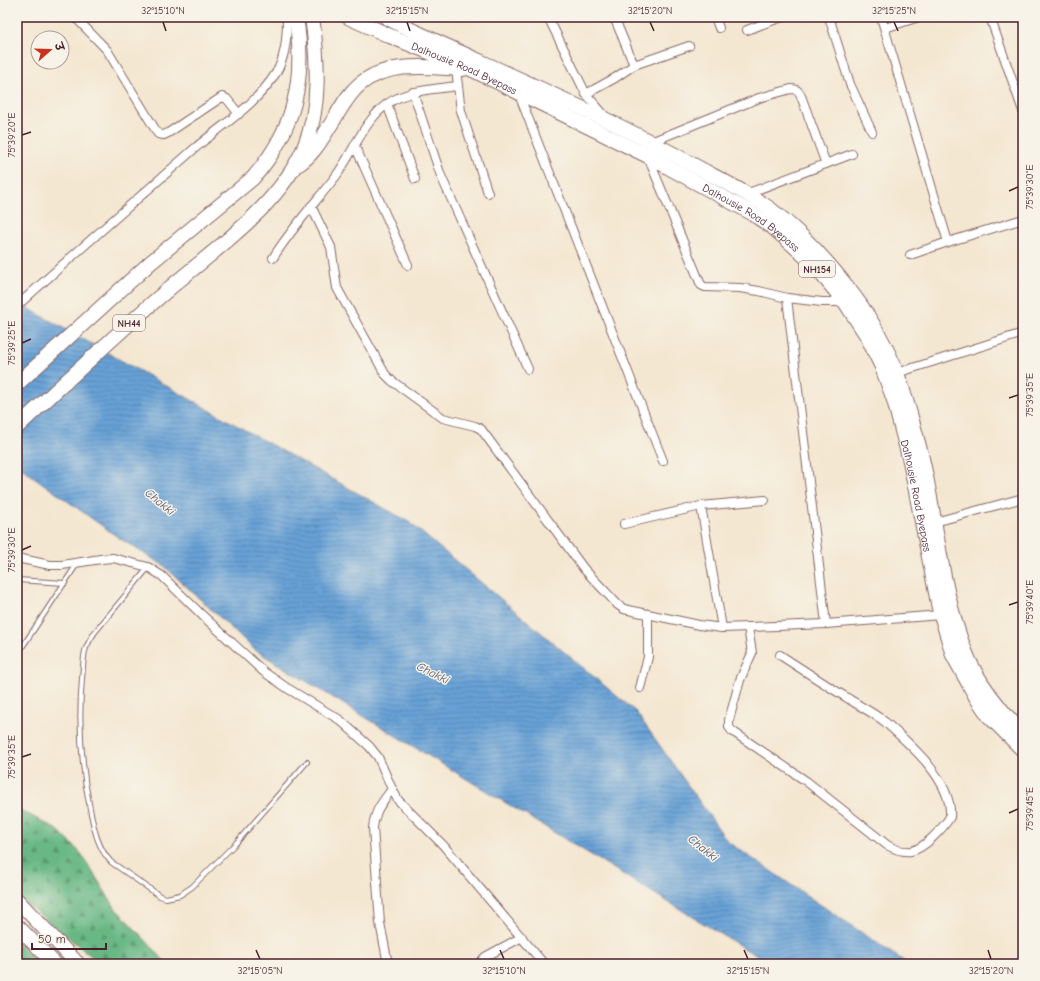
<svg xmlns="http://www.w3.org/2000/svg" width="1040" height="981" font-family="'Comic Neue','Playpen Sans Deva',sans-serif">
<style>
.forest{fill:url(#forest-firs);stroke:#5a6c58}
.water{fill:url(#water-rules);stroke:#586081}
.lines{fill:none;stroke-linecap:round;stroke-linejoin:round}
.service-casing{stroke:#866565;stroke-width:6}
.minor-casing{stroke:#866565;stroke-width:10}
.trunk-casing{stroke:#866565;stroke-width:16}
.service{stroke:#fff;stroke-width:4}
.minor{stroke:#fff;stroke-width:8}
.trunk{stroke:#fff;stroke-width:14}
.ticks{fill:none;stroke:#4a1f2b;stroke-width:1.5}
.labels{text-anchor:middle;stroke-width:3;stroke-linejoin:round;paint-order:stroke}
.shield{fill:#f7f3e8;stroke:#7e5f64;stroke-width:1}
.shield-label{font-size:10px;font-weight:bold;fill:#4a1f2b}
.street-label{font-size:11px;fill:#4a1f2b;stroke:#f7f3e8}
.water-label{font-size:12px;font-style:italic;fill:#565370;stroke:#f7f3e8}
.neatline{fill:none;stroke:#4a1f2b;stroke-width:1.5}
.ticks-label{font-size:10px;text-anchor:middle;fill:#4a1f2b}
</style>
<defs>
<pattern id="forest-firs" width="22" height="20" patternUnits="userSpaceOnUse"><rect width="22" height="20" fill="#69b884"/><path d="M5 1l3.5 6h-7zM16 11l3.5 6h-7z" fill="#58956c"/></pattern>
<pattern id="water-rules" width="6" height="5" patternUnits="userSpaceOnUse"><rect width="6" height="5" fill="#67a2d7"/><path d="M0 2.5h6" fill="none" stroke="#5783af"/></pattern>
</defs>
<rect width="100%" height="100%" fill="#f7f3e8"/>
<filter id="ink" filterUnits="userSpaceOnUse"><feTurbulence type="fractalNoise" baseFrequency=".025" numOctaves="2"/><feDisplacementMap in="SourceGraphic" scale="8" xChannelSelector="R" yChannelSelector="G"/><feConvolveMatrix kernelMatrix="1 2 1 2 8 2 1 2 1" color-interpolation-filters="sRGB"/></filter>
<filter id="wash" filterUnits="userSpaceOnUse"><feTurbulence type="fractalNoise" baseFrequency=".012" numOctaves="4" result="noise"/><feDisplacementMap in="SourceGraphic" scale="16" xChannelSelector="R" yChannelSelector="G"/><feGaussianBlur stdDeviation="0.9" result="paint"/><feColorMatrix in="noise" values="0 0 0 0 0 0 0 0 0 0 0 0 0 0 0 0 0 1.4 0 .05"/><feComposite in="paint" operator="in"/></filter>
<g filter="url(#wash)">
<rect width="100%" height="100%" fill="#f4e7d1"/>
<!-- forest -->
<g class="forest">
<path d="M17,808L59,831L80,852L116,909L153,948L167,964H101L18,897L17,896Z"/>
<path d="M17,942L38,964H17Z"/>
</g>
<!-- water -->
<path class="water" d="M17,302L409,522L636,712L728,842L908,964H770L255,650L163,565L119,538L17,465Z"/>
</g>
<g filter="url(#ink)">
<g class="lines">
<!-- service casing -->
<g class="service-casing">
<g id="service">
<path d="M148,568L95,632C91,638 87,644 85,651C83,660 83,670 82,679C78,724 81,765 90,809C94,828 97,847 111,862L160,896L166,898L180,895L192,887L236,843L307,762"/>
<path d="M17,580L65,583"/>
<path d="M17,655L77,564"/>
</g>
</g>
<!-- minor casing -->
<g class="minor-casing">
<g id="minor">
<path d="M75,17L107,50L158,134L164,135L168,133L222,97L227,99L239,114"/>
<path d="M548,17L586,94L606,117"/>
<path d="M614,17L634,65"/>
<path d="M715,17L719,28"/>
<path d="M829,17L850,84L872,132"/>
<path d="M881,17L948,242"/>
<path d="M990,17L1023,111"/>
<path d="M885,28L919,17"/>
<path d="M747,30L782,17"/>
<path d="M456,69L461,111L488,193"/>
<path d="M413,92L441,176L528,369"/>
<path d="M518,92L663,461"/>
<path d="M586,94L615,78L634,65L689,46"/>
<path d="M387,104L415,179"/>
<path d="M651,142L759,98L791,89C797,89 799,91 801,96L826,164"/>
<path d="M355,146L408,265"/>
<path d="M648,157L701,285L705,287L740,288L759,291L787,298L822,302H845"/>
<path d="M746,194L852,154"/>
<path d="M311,206L331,247L337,288L385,374L392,381L443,418L475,426L481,429L584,569L618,605L624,609L699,625L722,628L826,624L941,615"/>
<path d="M910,255L948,242L1023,219"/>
<path d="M273,258C291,229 315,203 336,176C353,153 363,122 387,104C407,90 434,89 458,86"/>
<path d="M787,298L826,624"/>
<path d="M17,306C75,253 135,201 194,149C222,125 256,105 276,73C286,56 287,36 287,17"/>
<path d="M897,373L1023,333"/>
<path d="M701,506L765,500"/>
<path d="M935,522L1023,498"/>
<path d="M624,524L701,506L722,628"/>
<path d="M17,558L50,565H62L101,559L113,558L148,567L162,576L203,616L264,672L287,688L340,720L369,746L378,757L392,789L398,800L443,845L544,964"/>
<path d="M748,627L752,653L740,680L729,720V727L732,731L806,781L887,845C894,849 902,852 911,851C924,849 943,828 950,817C953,781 910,744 885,722C874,713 861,707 849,699C826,685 803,670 780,655"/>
<path d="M640,688L648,657V615"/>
<path d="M1023,825V826"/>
<path d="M388,964L380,923L373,828C375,810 381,804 392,789"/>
<path d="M479,964L485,957L522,937"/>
</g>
</g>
<!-- trunk casing -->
<g class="trunk-casing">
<g id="trunk">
<path id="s1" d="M348,17L390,36L473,70L648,156L750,212L771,226L793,245L814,265L845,302L867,336L882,367L894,400L910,461L939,608L953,655L976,697L989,716L1023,750"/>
<path d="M386,17L403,26C497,70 595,111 686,161C714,177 744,190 770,209C802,233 830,264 854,296C870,317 889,351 898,376C907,401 914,427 921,454C937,519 940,588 965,651C976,680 1001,712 1023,733"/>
<path d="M299,164C315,153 323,136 333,121C341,108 348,94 360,84C388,61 429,67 463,69"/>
<path d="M17,384L150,263L253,178C295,130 306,79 296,17"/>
<path d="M17,427C66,382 114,336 164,293C212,251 278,208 304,148C321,108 318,59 312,17"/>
<path d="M17,900L78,964"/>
<path d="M17,926L55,964"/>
</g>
</g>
<!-- service -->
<use href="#service" class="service"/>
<!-- minor -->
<use href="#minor" class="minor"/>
<!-- trunk -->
<use href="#trunk" class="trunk"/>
</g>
</g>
<!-- ticks -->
<path class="ticks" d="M163,22L166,31M407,22L410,31M650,22L654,31M894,22L898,31M22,135L31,132M1009,191L1018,187M22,343L31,339M1009,398L1018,395M22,550L31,546M1009,605L1018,602M22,757L31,754M1009,813L1018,809M256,950L260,959M500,950L504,959M744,950L748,959M988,950L991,959"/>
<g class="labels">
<!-- shield labels -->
<g class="shield">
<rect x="799" y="261" width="36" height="16" rx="3"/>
<rect x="113" y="315" width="32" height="16" rx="3"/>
</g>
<g class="shield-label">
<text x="817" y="273">NH154</text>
<text x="129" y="327">NH44</text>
</g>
<!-- street labels -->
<g class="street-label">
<text dy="4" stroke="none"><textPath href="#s1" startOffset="127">Dalhousie Road Byepass</textPath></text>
<text dy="4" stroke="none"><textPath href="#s1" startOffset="451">Dalhousie Road Byepass</textPath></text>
<text dy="4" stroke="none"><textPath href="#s1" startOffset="787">Dalhousie Road Byepass</textPath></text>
</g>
<!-- water labels -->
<g class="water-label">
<text transform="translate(160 502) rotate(40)" y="4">Chakki</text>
<text transform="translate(433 673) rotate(26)" y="4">Chakki</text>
<text transform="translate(703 848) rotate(39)" y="4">Chakki</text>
</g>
</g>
<!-- margin -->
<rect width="1040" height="981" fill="none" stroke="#f7f3e8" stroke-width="44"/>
<!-- north arrow -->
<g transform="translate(50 50) rotate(70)"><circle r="19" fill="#f7f3e8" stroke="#b29e9c"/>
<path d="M0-3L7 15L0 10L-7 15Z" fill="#c8321e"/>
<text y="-6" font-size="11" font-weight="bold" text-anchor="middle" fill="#4a1f2b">उ</text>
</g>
<!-- scale -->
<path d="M32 943v6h74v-6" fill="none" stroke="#4a1f2b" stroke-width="2"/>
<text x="38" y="943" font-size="12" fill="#4a1f2b" stroke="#f7f3e8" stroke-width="3" paint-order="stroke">50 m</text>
<rect x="22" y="22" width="996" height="937" class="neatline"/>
<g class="ticks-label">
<text x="163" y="14">32°15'10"N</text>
<text x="407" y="14">32°15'15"N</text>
<text x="650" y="14">32°15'20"N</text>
<text x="894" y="14">32°15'25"N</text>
<text transform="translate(11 135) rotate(-90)" y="4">75°39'20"E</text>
<text transform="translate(1029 187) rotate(-90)" y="4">75°39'30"E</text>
<text transform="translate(11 343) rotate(-90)" y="4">75°39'25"E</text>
<text transform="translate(1029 395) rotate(-90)" y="4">75°39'35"E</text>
<text transform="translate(11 550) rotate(-90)" y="4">75°39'30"E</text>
<text transform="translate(1029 602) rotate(-90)" y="4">75°39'40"E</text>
<text transform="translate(11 757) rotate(-90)" y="4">75°39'35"E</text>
<text transform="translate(1029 809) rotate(-90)" y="4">75°39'45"E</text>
<text x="260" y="974">32°15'05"N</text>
<text x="504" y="974">32°15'10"N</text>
<text x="748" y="974">32°15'15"N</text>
<text x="991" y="974">32°15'20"N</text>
</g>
</svg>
